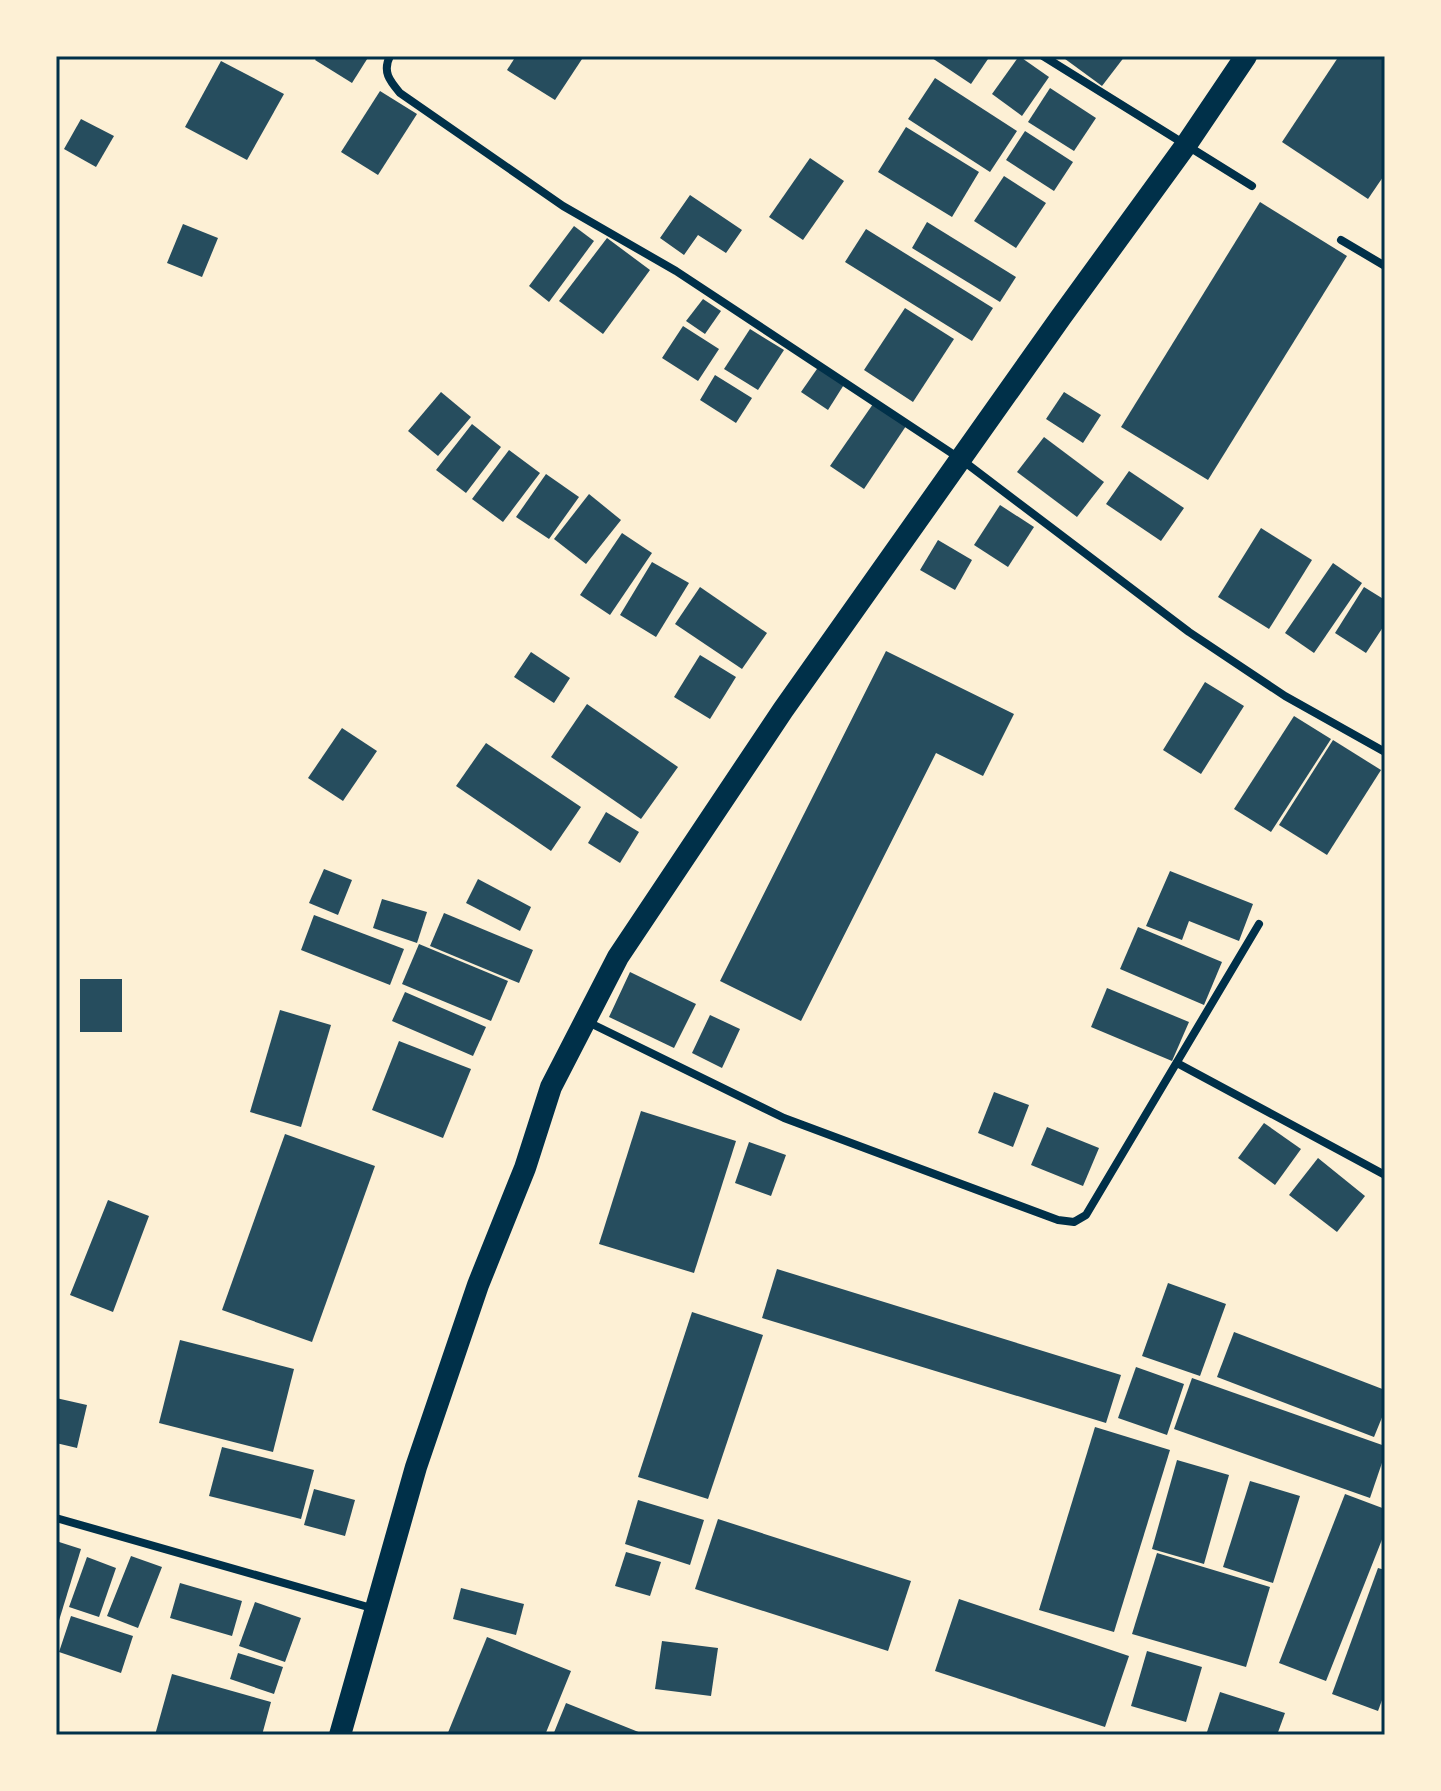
<svg xmlns="http://www.w3.org/2000/svg" width="1441" height="1791" font-family="Helvetica,sans-serif">
<style>
.building{fill:#264d5e}
.lines{fill:none;stroke-linecap:round;stroke-linejoin:round}
.minor{stroke:#003049;stroke-width:8}
.trunk{stroke:#003049;stroke-width:22}
.neatline{fill:none;stroke:#003049;stroke-width:3}
</style>
<rect width="100%" height="100%" fill="#fdf0d5"/>
<!-- building -->
<g class="building">
<path d="M318,56H369L352,83L315,60Z"/>
<path d="M516,56H584L555,100L507,70Z"/>
<path d="M929,56H990L971,84Z"/>
<path d="M1019,56L1049,77L1022,116L992,94Z"/>
<path d="M1061,56H1125L1102,86Z"/>
<path d="M1339,56H1385V174L1368,199L1282,142Z"/>
<path d="M221,61L284,94L247,160L185,127Z"/>
<path d="M935,78L1017,131L990,172L908,119Z"/>
<path d="M1050,88L1096,118L1074,151L1028,122Z"/>
<path d="M380,91L417,114L378,175L341,152Z"/>
<path d="M81,119L114,136L96,167L64,149Z"/>
<path d="M906,127L979,172L952,217L878,172Z"/>
<path d="M1025,131L1073,162L1054,191L1006,160Z"/>
<path d="M810,158L844,181L803,240L769,217Z"/>
<path d="M1004,176L1046,203L1016,248L974,221Z"/>
<path d="M690,195L742,230L726,253L698,235L684,255L660,238Z"/>
<path d="M1260,202L1347,256L1208,480L1121,427Z"/>
<path d="M927,222L1016,277L1000,302L912,248Z"/>
<path d="M183,224L218,238L202,277L167,263Z"/>
<path d="M574,226L594,241L549,302L529,286Z"/>
<path d="M866,229L993,308L972,341L845,262Z"/>
<path d="M607,238L650,270L603,334L559,301Z"/>
<path d="M703,299L721,311L705,334L686,321Z"/>
<path d="M905,308L954,339L913,402L864,370Z"/>
<path d="M683,326L719,349L698,381L662,358Z"/>
<path d="M750,329L784,350L758,390L724,369Z"/>
<path d="M819,366L845,383L828,410L801,392Z"/>
<path d="M715,375L752,398L736,423L700,400Z"/>
<path d="M441,392L471,417L438,456L408,431Z"/>
<path d="M1064,392L1101,415L1083,443L1046,419Z"/>
<path d="M873,404L906,426L864,489L830,466Z"/>
<path d="M472,424L501,447L466,493L436,470Z"/>
<path d="M1044,437L1104,482L1077,517L1017,472Z"/>
<path d="M509,450L540,473L503,522L472,499Z"/>
<path d="M1129,471L1184,508L1161,541L1106,504Z"/>
<path d="M546,474L579,497L549,539L516,517Z"/>
<path d="M589,494L621,520L586,564L554,539Z"/>
<path d="M1000,505L1034,527L1008,567L974,545Z"/>
<path d="M1261,528L1312,560L1269,629L1218,597Z"/>
<path d="M622,533L652,553L610,615L580,595Z"/>
<path d="M938,540L972,560L955,590L920,570Z"/>
<path d="M652,562L689,583L656,637L620,615Z"/>
<path d="M1333,563L1362,583L1314,653L1285,633Z"/>
<path d="M700,587L767,633L742,669L675,624Z"/>
<path d="M1364,587L1385,600V624L1366,653L1335,633Z"/>
<path d="M886,651L1014,714L983,776L936,753L801,1021L720,981Z"/>
<path d="M531,652L570,678L554,703L514,677Z"/>
<path d="M700,655L736,677L710,719L674,697Z"/>
<path d="M1205,682L1244,706L1201,774L1163,750Z"/>
<path d="M587,704L678,767L641,819L551,757Z"/>
<path d="M1294,716L1331,739L1271,832L1234,809Z"/>
<path d="M342,728L377,751L343,801L308,778Z"/>
<path d="M1333,740L1381,770L1327,855L1279,825Z"/>
<path d="M486,743L581,807L551,851L456,786Z"/>
<path d="M606,812L639,832L620,863L588,843Z"/>
<path d="M324,869L352,880L338,915L309,903Z"/>
<path d="M1170,871L1253,904L1239,941L1189,921L1182,940L1146,926Z"/>
<path d="M478,879L531,907L520,931L466,903Z"/>
<path d="M382,899L427,912L417,943L373,928Z"/>
<path d="M444,913L533,950L519,983L430,946Z"/>
<path d="M314,915L404,949L390,985L301,950Z"/>
<path d="M1138,927L1222,962L1204,1005L1120,969Z"/>
<path d="M419,944L508,981L491,1021L402,984Z"/>
<path d="M630,972L696,1004L674,1048L609,1017Z"/>
<rect x="80" y="979" width="42" height="53"/>
<path d="M1107,988L1189,1022L1172,1061L1091,1027Z"/>
<path d="M405,992L486,1027L473,1056L392,1021Z"/>
<path d="M280,1010L331,1025L301,1127L250,1112Z"/>
<path d="M710,1015L740,1029L722,1068L692,1053Z"/>
<path d="M399,1041L471,1069L443,1138L372,1110Z"/>
<path d="M994,1092L1029,1105L1013,1147L978,1133Z"/>
<path d="M641,1111L736,1141L694,1273L599,1244Z"/>
<path d="M1264,1123L1301,1149L1275,1185L1238,1158Z"/>
<path d="M1047,1127L1099,1148L1083,1186L1031,1165Z"/>
<path d="M285,1134L375,1166L312,1342L222,1310Z"/>
<path d="M749,1142L786,1155L771,1196L735,1183Z"/>
<path d="M1318,1158L1365,1196L1337,1232L1289,1195Z"/>
<path d="M108,1200L149,1216L113,1312L70,1295Z"/>
<path d="M777,1269L1121,1375L1106,1423L762,1318Z"/>
<path d="M1168,1283L1226,1304L1200,1376L1142,1356Z"/>
<path d="M692,1312L763,1335L708,1499L638,1477Z"/>
<path d="M1234,1332L1385,1390V1410L1374,1437L1217,1377Z"/>
<path d="M180,1340L294,1369L273,1452L159,1423Z"/>
<path d="M1136,1367L1184,1384L1167,1435L1118,1418Z"/>
<path d="M1192,1378L1385,1446V1454L1370,1498L1174,1429Z"/>
<path d="M56,1398L87,1405L77,1448L56,1443Z"/>
<path d="M1095,1427L1170,1450L1114,1632L1039,1610Z"/>
<path d="M222,1447L314,1470L301,1519L209,1496Z"/>
<path d="M1177,1460L1229,1475L1204,1564L1152,1549Z"/>
<path d="M1250,1481L1300,1496L1273,1583L1223,1567Z"/>
<path d="M314,1489L355,1500L345,1536L304,1525Z"/>
<path d="M1345,1494L1385,1509V1532L1326,1681L1279,1663Z"/>
<path d="M638,1500L704,1520L690,1565L625,1544Z"/>
<path d="M718,1519L911,1581L888,1651L695,1589Z"/>
<path d="M56,1541L81,1549L57,1627H56Z"/>
<path d="M626,1552L661,1562L650,1596L615,1586Z"/>
<path d="M1157,1553L1270,1587L1246,1667L1132,1634Z"/>
<path d="M131,1556L162,1567L138,1628L107,1616Z"/>
<path d="M87,1557L116,1568L99,1617L69,1607Z"/>
<path d="M1378,1568L1385,1570V1692L1378,1711L1332,1694Z"/>
<path d="M180,1583L242,1601L232,1636L170,1618Z"/>
<path d="M461,1588L524,1604L516,1635L453,1619Z"/>
<path d="M959,1599L1129,1656L1105,1727L935,1671Z"/>
<path d="M255,1602L301,1618L285,1662L239,1646Z"/>
<path d="M71,1616L133,1636L121,1673L59,1652Z"/>
<path d="M487,1637L571,1671L545,1735H447Z"/>
<path d="M662,1641L718,1648L711,1696L655,1689Z"/>
<path d="M1147,1651L1202,1667L1186,1722L1131,1706Z"/>
<path d="M238,1653L283,1667L274,1694L230,1679Z"/>
<path d="M172,1674L271,1702L262,1735H155Z"/>
<path d="M1220,1692L1285,1713L1277,1735H1206Z"/>
<path d="M566,1703L646,1735H553Z"/>
</g>
<g class="lines">
<!-- minor -->
<g class="minor">
<path d="M390,56C382,72 390,81 400,93L563,206L676,271L962,460L1189,632L1285,696L1385,752"/>
<path d="M1043,56L1252,186"/>
<path d="M1341,240L1385,266"/>
<path d="M588,1022L784,1118L1058,1220L1074,1222L1086,1215L1259,924"/>
<path d="M1177,1063L1385,1175"/>
<path d="M56,1518L375,1609"/>
</g>
<!-- trunk -->
<path class="trunk" d="M340,1735L416,1467L478,1285L525,1168L551,1087L618,957L783,710L1061,317L1186,145L1246,56"/>
</g>
<!-- border -->
<rect width="1441" height="1791" fill="none" stroke="#fdf0d5" stroke-width="116"/>
<rect x="58" y="58" width="1325" height="1675" class="neatline"/>
</svg>
